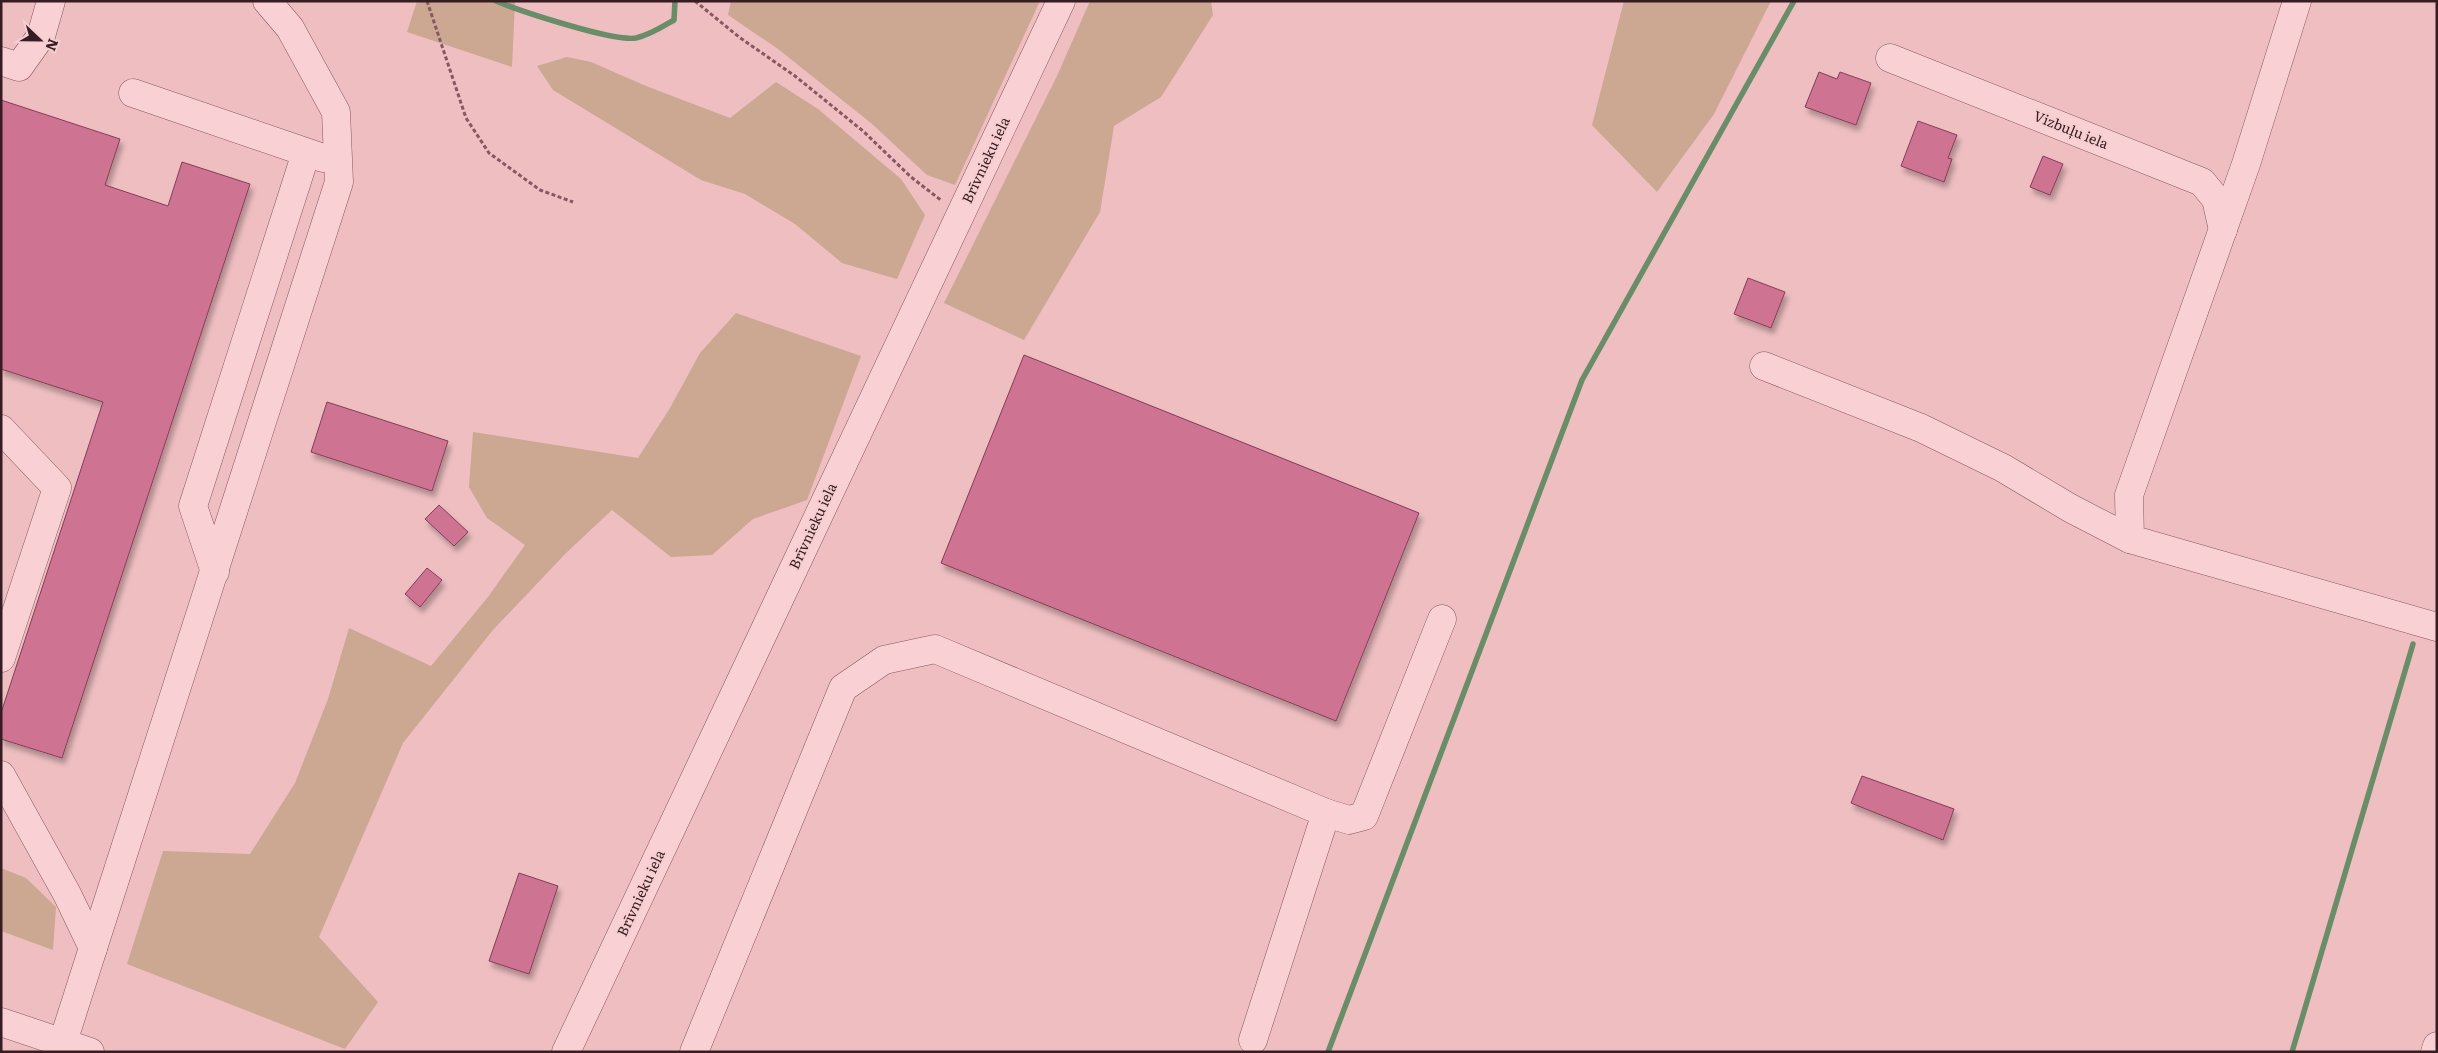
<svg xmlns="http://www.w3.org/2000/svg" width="2438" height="1053" font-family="Literata,serif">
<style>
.green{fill:#cca792}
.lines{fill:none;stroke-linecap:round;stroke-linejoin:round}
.stream{stroke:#698d69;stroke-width:5.5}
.building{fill:#ce7392;stroke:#863c57;filter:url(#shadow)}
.minor-casing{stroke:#875762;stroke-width:29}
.path{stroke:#875762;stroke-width:3;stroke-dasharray:4 2.5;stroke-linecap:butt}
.minor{stroke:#f9d1d4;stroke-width:28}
.labels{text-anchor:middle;stroke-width:4.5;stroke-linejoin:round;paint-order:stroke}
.street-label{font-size:14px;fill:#361c23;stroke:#f6ced0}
</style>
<defs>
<filter id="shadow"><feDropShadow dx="3" dy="5.5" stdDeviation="2.5" flood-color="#0004"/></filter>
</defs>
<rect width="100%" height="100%" fill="#eebec1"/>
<!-- green -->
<g class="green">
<path d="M417,1H515L512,67L407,32Z"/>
<path d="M731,1H1040L955,185L927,175L871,123L778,49L728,15Z"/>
<path d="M1090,1H1211L1213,15L1161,97L1114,126L1100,212L1024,340L944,303L1057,76Z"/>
<path d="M1624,1H1771L1714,114L1657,192L1592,125Z"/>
<path d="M567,57L591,62L646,86L730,118L776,82L818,109L901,179L925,215L897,279L842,263L795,224L745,194L701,180L553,90L537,66Z"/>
<path d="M736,313L861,356L807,500L753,519L712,555L671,557L612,510L566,553L492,631L403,743L319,937L378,1002L345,1049L127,964L163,851L250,854L295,783L328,699L349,628L431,666L488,597L525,545L487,518L469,487L473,432L638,458L670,408L700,353Z"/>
<path d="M1,868L26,878L56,907L53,950L1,931Z"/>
</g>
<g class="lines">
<!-- stream -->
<g class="stream">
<path d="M496,1C520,11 614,42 636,38C650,35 662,27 674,20L675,1"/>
<path d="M1328,1052L1582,380L1794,1"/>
<path d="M2292,1052L2413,644"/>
</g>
</g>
<!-- building -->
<g class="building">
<path d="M1819,72L1837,79L1840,72L1871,83L1856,125L1805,107Z"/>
<path d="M1,100L120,139L105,185L168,206L182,162L250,184L62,758L1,739V713L103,402L1,369Z"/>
<path d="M1918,121L1957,135L1948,158L1952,159L1944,182L1901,166Z"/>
<path d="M2043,156L2063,164L2050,195L2030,187Z"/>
<path d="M1748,278L1785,292L1771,328L1734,314Z"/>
<path d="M1024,355L1419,513L1336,721L941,563Z"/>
<path d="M327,402L448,441L432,491L311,452Z"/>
<path d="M439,505L468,532L454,546L425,519Z"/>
<path d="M427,568L442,580L420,607L405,594Z"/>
<path d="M1862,776L1954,809L1943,840L1851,803Z"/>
<path d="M519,873L558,886L529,974L489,961Z"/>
</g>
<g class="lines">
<!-- minor casing -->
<g class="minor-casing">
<g id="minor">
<path d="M2297,1L2246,164L2129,495L2130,539L2437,627"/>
<path d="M1890,58L2202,182L2216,199L2223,230"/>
<path d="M1,61L19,67L41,36L51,1"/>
<path d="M133,93L323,158"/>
<path d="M1764,366L1921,428L2003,468L2070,508L2130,539"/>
<path d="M1,429L57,488L1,658"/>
<path d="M215,572L193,506L306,153"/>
<path d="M1,775L67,894L93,948L63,1042"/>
<path d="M1326,813L1349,820L1364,816L1442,619"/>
<path d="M93,948L339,182L336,112L290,28L267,1"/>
<path d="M1,1022L90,1052"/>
<path d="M566,1052L1061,1"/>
<path d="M694,1052L843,688L884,660L935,649L1326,813L1253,1040"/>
<path d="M2435,1052L2437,1046"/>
</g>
</g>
<!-- path -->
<g class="path">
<path d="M427,1L466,118L489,153L540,190L573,202"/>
<path d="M695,1L739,37L795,76L863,131L911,177L942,201"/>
</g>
<!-- minor -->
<use href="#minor" class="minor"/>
</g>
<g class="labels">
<!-- street labels -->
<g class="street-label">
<text transform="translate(2071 130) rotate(22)" y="5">Vizbuļu iela</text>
<text transform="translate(986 160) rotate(-65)" y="5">Brīvnieku iela</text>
<text transform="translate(813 526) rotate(-65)" y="5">Brīvnieku iela</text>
<text transform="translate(641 893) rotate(-65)" y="5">Brīvnieku iela</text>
</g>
</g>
<!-- border -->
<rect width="2438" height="1053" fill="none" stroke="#361c23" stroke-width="5"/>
<!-- north arrow -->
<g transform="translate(40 40) rotate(112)" stroke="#f6ced0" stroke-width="4" paint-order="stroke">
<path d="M0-4L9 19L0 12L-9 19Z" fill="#361c23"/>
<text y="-8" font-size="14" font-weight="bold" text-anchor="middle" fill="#361c23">N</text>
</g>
</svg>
